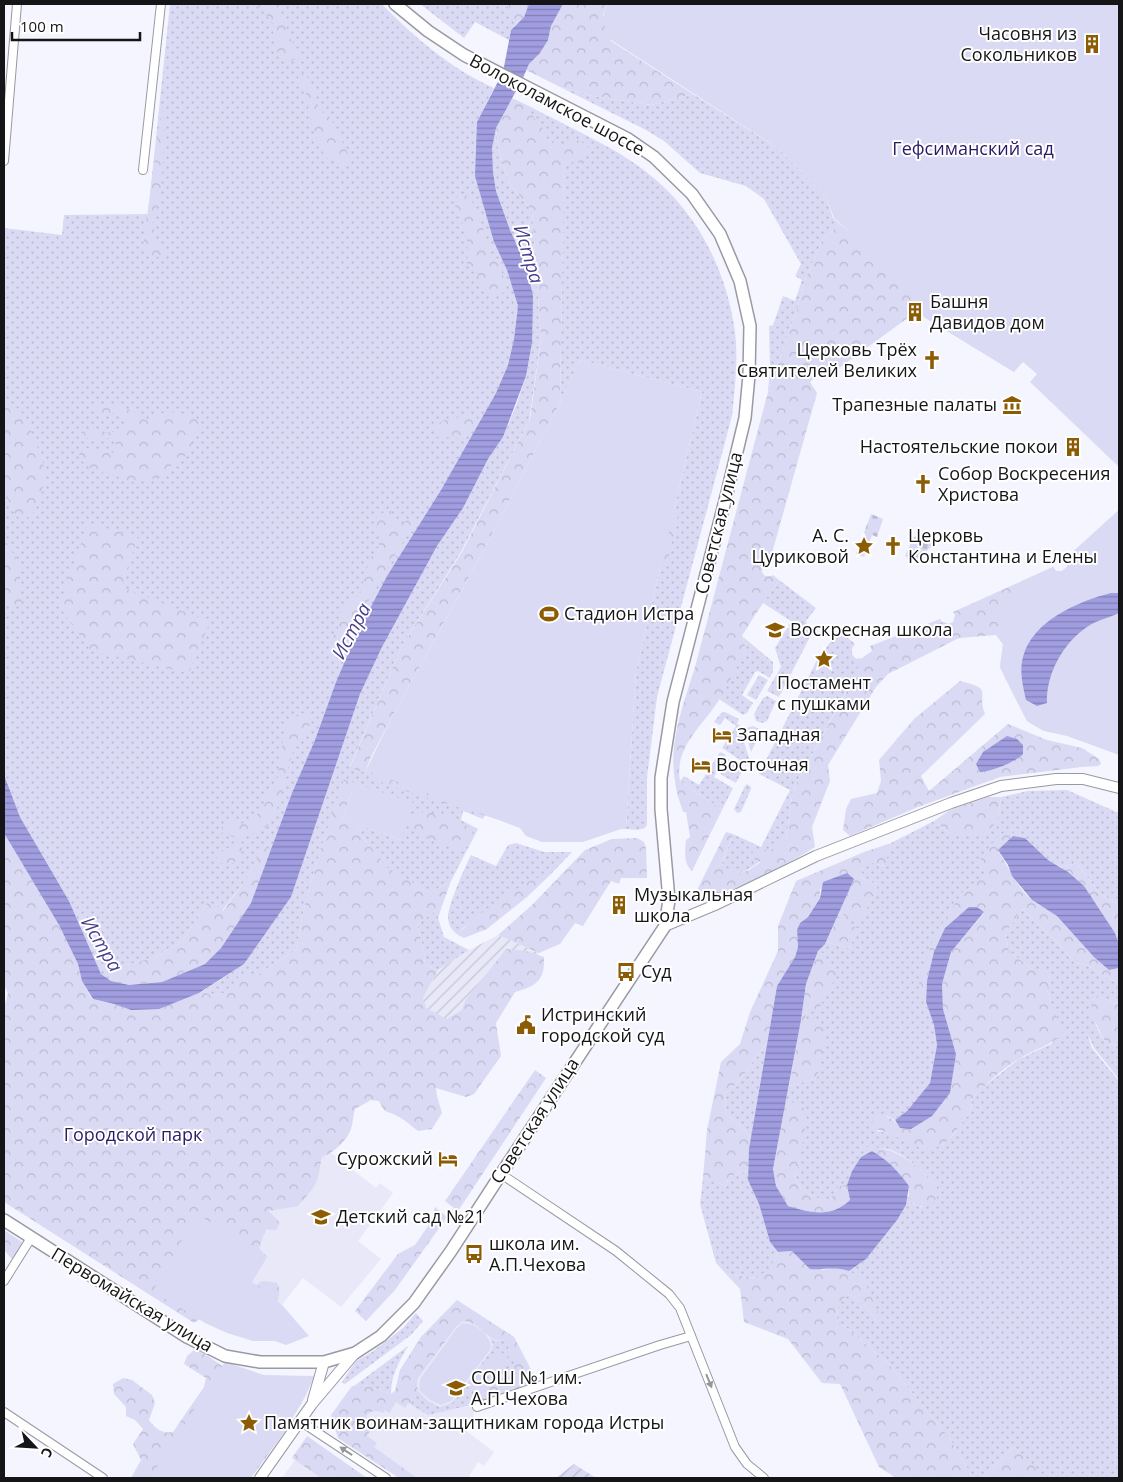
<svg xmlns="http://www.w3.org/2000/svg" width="1123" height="1482" font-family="'Open Sans',sans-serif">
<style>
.built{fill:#e8e8f8}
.industrial{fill:url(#industrial-furrows)}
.grass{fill:url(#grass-dots)}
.forest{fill:url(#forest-crowns)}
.cemetery{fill:url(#cemetery-stones)}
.park{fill:#dadaf4}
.garden{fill:url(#garden-furrows)}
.water{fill:url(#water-rules)}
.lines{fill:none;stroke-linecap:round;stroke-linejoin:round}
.minor-casing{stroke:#9999a2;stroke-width:10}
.secondary-casing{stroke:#9999a2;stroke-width:12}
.primary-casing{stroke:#9999a2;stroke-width:14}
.minor{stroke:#fff;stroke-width:8}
.secondary{stroke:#fff;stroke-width:10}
.primary{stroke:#fff;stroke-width:11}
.oneway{fill:#969697}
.labels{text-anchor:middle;stroke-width:4;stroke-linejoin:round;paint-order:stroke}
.poi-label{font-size:18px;fill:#151518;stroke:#fff;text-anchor:start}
.street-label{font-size:18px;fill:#151518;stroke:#fff}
.park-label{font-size:18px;fill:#2b1a67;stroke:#fff}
.water-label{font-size:19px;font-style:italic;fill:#493e8d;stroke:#fff}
</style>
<defs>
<pattern id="industrial-furrows" width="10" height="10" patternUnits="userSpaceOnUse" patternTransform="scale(1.25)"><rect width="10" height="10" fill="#e8e8f8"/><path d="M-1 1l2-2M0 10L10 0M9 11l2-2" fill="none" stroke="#c6c6d4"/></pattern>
<pattern id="grass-dots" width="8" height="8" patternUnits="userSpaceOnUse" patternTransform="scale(1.25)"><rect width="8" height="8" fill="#dadaf4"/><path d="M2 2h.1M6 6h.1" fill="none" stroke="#babad0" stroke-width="1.8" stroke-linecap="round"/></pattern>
<pattern id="forest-crowns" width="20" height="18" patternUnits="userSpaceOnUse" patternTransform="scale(1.25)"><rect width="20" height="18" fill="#dadaf4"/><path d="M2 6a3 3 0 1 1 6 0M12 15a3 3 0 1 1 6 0" fill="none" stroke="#babad0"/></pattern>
<pattern id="cemetery-stones" width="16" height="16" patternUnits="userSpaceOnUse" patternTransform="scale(1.25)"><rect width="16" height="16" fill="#dadaf4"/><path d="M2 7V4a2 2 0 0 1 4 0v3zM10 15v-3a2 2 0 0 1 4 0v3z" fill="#babad0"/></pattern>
<pattern id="garden-furrows" width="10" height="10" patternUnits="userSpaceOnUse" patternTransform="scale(1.25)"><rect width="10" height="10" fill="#dadaf4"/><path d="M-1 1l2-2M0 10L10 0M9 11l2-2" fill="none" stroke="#babad0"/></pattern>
<pattern id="water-rules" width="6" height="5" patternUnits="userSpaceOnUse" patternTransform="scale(1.25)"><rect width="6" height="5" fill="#a09de0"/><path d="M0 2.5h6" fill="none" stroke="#817fb5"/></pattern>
</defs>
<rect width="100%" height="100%" fill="#f5f5ff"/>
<!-- built -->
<g class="built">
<path d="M316,1141L376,1188L380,1183L393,1193L358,1241L381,1259L341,1307L303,1278L282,1305L251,1282L249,1246Z"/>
<path d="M457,1300L514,1337L537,1381L475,1404L473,1418L465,1430L494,1452L484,1466L478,1462L468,1478H399L338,1438L331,1415L352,1386L364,1385L391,1394L393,1392L395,1391L400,1370L421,1337Z"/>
<path d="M295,1460L321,1478H282Z"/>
</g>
<!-- industrial -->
<path class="industrial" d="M498,935L539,953L518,981L422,1034L423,998L438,970L469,950Z"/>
<!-- grass -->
<g class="grass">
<path d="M170,4H382C414,37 451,69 494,88L477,122L487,216L494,242L507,270L518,306L514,339L508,365L496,393L441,490L387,576L357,633L336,682L315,740L292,793L272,848L262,850L247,878L222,911L207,903L182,942L152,958L116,968L110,976L111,981L101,974L69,901L20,817L4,775V228L62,235L64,215L148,214Z"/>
<path d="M420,4H508L509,14L517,23L511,30L509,40L475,22L464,38Z"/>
<path d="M560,87L593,96L651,105L693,94L779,149L826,197L833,218L840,224L823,239L805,280L797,310L768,392L770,369L769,326L773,325L783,296L795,301L802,280L795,276L801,264L764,199L746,186L700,173L664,141L646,130Z"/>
<path d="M529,106C566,126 613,146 645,171C694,208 724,264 734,325C739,355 735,386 732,416L657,697L647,778V825L645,828L638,830L626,829L636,671L702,392L580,360L560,403L564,149L547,140L542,127L530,115Z"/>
<path d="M496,128L498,147L509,183L532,211L541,339L529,421L461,552L402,646L350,766L365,772L366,770L485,815L483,819L463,811L461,820L478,829L451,881L430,893L388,869L364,839L357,824L401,840L345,779C325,835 305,892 296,950L257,975H240L231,991L212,996L203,991L244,964L291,897L360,694L382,647L437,546L463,508L488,459L503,437L516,406L526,376L532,343L526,265L510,230L496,191L493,172L492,148Z"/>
<path d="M779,580L816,608L806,621L811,635L779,697L767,691L781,667L775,648L791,621L763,603Z"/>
<path d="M839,630L855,644L852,648V654L856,659L862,658L858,669L793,790L786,839C769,852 758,867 737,874L721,866L733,834L761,847L790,790L759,774L816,662Z"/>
<path d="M742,636L773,662V671L770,678L758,671L755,672L742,695L753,703L747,713L743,715L719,699L746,649Z"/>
<path d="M759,675L768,680L756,700L747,695Z"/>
<path d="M767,696L776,701L767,721L762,723L756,721L754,714L763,698Z"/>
<path d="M725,712L739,719L737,724L741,726L740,729L749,758L746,764L722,748L736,726L725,718L720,725L714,722L721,713Z"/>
<path d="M753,726L759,729L761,732L751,752L744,729Z"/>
<path d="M720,752L726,755L714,777L733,788L722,810L680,781L684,776L699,785Z"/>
<path d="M728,759L743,769L736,783L720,774Z"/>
<path d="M747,784L751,787V789L741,812L737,813L734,809L745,786Z"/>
<path d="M1067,790L1119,813V905L1098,892L1077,863L1061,867L1048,860L1025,838L1013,836L1011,828L987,875L961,894L921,1000L926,1002L934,1025L937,1045L930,1083L907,1111L895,1120L887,1116L877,1131L891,1133L906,1142L942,1145L953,1135L972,1109L971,1100L982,1088L1019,1059L1053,1043L1051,1003L1047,989L1050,977L1033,970L1009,951L1005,933L1023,909L1060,945L1075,963C1092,963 1102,979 1119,982V1004L1099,997L1092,1000L1096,1026L1106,1044L1119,1045V1079L1094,1048L1087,1033L1092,1048L1119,1081V1478H1040L1043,1476L1014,1447L982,1478H973L950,1439L887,1362L837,1320L838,1303L849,1294L864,1304L878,1323L865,1283L849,1271L866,1259L906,1205L908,1196L913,1204L922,1207L937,1186C924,1172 907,1155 888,1149C882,1148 874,1148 867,1148L852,1171L847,1185C836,1185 835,1190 831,1200H821L801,1189L795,1178L800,1158L786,1099L789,1086L817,1078L820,1027L805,1021L807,1009L817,1011L824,960V954L818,951L826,942L849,948L858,930L837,918L839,913L860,922L878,885L861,878L864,860L884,866L891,843L934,821L950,834L998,818L1001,797L1028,791Z"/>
<path d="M516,843L544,852H572L550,875L535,879L503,898L463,928L458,935C453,931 449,927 448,919C447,907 465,867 471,855L496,866L508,845Z"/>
<path d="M442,906L438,918L444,937L469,950L438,970L425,965L424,951L417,924Z"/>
<path d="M767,1043L751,1139L739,1124L726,1114L725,1094L738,1082Z"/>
<path d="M748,1171V1180L759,1204L770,1242L778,1252L770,1269L757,1278L726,1274L716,1263L700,1204L703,1178L726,1186L729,1176Z"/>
<path d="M416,1313L423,1321L411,1335L345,1384L342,1382L356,1361L372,1352L403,1328Z"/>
<path d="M490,1338L496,1341L503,1340L506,1341L515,1364L500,1380H490L474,1398L475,1404L428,1415L410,1404L418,1391L428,1401L440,1407L452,1403L491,1351L493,1344Z"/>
<path d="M408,1346C399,1362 391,1375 391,1394L364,1385L354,1386Z"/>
</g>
<!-- forest -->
<g class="forest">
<path d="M258,4H279C282,9 281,15 283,20C286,29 293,48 301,52L298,59L286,62L279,58L273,37V24L264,11L258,5Z"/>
<path d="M508,4H529L524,17L517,23L508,14Z"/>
<path d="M563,4H607L603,15L611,41L693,94L651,105L593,96L560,87L526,70L529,64L540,53L548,40L551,26Z"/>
<path d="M302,72L308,78L317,98L318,106L322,112L330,117L351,160L344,165L328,159L322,152L310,119L306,93L297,79Z"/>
<path d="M512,98L529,106C531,122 547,125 547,140L561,147L568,139C578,140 584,141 590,150L582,163L567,162L564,160L560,403L480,557L392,717L370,759L365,773L350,767L402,646L462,552L530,419L541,339L532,211L509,183L498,147L496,128Z"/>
<path d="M166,111L161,193L153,222L155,237L165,246L166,254L158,257L145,255L143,247L161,112Z"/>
<path d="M460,195L469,196L478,213L491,254L500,266L504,279L505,291L498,296L489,297L480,288L482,280L467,264C470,236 464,226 453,201Z"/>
<path d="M840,224L847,230L1032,348L1014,372L924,317L918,306H912L908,310L909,317L824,379L818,376L815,377L810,382L817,393L770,560L767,558L765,560L767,563L762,566V572L765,576H771L773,575L779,580L755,615L742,636L746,649C737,666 729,684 719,700C702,727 674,747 680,781L722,810L692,871C683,863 685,851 686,840L690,837L686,812H683C680,802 676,792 675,781C668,743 684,703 695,667L768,392L797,310L805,280L823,239Z"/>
<path d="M4,399C11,402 17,407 22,413C28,420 44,462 45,471C46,480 38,510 31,515C27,519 23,518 17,517L8,499L4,478Z"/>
<path d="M108,403C123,406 134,410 145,420L162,413L171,412L195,416L199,423L198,433L191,436C196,455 185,454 173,464C169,467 167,473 164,477L130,482L122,478L93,470L83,462L79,454L87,448L113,453L116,445L112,437L95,441L79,435L91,428C104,433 113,435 126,427L123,419L117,413L99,414L92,411L99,405Z"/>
<path d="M470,415L478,419L477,427L462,441L454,436L445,438L436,437L434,428C445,415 454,420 470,415Z"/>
<path d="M675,507L679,511L667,565L662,566L658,564Z"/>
<path d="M390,510L400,524L414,517L415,526L409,532L369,600L347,647L334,648L331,640L338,628L342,611L359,595L370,559L379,546V537L376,524L377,515Z"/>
<path d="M1119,510L1044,731L1027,721L1011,690L1000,667L1003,644L996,635L959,638L888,674L876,687L828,765L830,781L812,827L815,847C797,859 731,895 712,894C707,894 701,891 697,890L726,832L733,834L721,865L737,874L749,870L761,862L751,858L754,848L770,851L786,839L793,790L851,683L862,658L872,651L870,646L940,619L942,622L948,624L953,622L955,615L953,612L1053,567L1056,571H1062L1067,567V561L1065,559Z"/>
<path d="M88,524L138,536L122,587L210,622L189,673L91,651L59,606Z"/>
<path d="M4,539L19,563L22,606L4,604Z"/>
<path d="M960,681C995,689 976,692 985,714L921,776L929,791L1008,724L1047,740L1082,748L1099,759L1101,764L1098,766L1082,767L1000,777L918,807L850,836L843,830L846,809L851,799L877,793L881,781L879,760L914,719Z"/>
<path d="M302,713L310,716C311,739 299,736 293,752C285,773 282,808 268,825C263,832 249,833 241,840C245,857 236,869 218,862L216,853L233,846L236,838L220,832L224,823L233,821L241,824L255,817L264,806L267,796L277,781L284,731L293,716Z"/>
<path d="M381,769L506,822L386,785L375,777Z"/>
<path d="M344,779L355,783L342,819L357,824L364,839L388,868L430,893L451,881L442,906L417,924L424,951L425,965L438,970L423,998L426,1008L447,1019L462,1010L465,1001L506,949L526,951L544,957C545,981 536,986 515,992L496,1023L501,1056L474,1094L466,1097L436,1088L437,1096L442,1113L432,1129L418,1131C411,1126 404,1119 397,1116C387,1110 385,1115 379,1101L371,1100L355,1109C353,1116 353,1123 351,1129C347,1141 333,1153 322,1157C320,1164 320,1170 318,1177C315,1188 306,1197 298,1206L269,1211L280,1223L276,1230L266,1229L259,1248L267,1257L251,1282L194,1323L4,1202V1008L8,993L4,986V833L59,925L78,964L82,981L92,999L114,1004L131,1010L199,993L203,991L212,996L230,991L240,975H257L296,950C305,892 325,835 344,779Z"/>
<path d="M988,797H1001L998,818L993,826L983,834L969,836L950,834L934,821L950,810Z"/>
<path d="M424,811L451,817L472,829L473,837L468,847L456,850L426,837L411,828L409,819Z"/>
<path d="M1011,828L1013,836L998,851C1009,867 1016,887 1033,901C1040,907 1051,910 1058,917C1076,935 1090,954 1109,970L1119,968V982C1102,979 1092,963 1075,963L1060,945L1023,909L1005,933L1009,951L1033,970H1043L1050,978L1047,989L1051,1003L1064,1033C1050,1046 1035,1049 1019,1059C1002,1069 985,1085 971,1100L972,1109C946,1144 939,1163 895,1136C885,1129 879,1134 871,1124L876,1115C888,1116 894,1118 900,1128L956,1054L943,1009L942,984L951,952L984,913L977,907L927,981L926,1002L921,1001L919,979L934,937L961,894L986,875L980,860L997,837Z"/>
<path d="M637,838L644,842L646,848L647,878H621L619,884L611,881L583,926L575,923L560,944L539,953L498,935L532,905L585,850L612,839Z"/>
<path d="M891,843L885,866L864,861L861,878L878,885L860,923L839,913L853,879L820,889V897L808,917L800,923L797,930L798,947L795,957L777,986L767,1043L738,1082L725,1094L726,1114L739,1124L751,1139L748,1171L729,1176L726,1186L703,1178L707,1130L721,1062L740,1044L750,1012L778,951V926L796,881L864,852Z"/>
<path d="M272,848L251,903L221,948L205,964L162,982L129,985L111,981L110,976L116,968L152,958L182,942L207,903L214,904L223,911L247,878L262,849Z"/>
<path d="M1077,863L1098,892L1119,905V944L1115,933L1061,867Z"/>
<path d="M550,875L527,897L487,929L464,938L458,935C468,920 517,887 534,879C539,877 545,876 550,875Z"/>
<path d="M837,918L859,929L849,948L826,942Z"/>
<path d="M818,951L824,954V960L838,973L817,1012L807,1010L805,1021L817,1022L820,1027L827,1030L817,1078L789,1086L801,1020L806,984Z"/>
<path d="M1099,997L1119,1004V1045L1106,1044L1091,1014L1092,1000Z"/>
<path d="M535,1070L546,1078L458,1211L445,1201Z"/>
<path d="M786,1099L808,1110L800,1158L795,1178L801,1189L821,1200H831C835,1190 836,1185 847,1185L850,1200C831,1218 811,1213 788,1206L776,1186L773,1169Z"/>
<path d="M867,1147C896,1146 919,1166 937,1186V1197L932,1205C915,1209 907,1204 909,1186C898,1171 888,1160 872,1151L861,1157Z"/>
<path d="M435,1207L447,1217L395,1290L366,1321L355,1311L398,1254L415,1245L428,1226Z"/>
<path d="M4,1230L22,1242V1250L12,1259L4,1250Z"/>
<path d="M792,1251L822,1270L837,1267L849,1271L865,1282L882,1322L878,1323L864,1304L849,1294L838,1303L837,1320L887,1362L950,1439L973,1478H896L879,1467L840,1384L822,1383L788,1339L744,1322L740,1289L726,1274L757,1278L770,1268L778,1252Z"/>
<path d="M264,1281L277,1283C281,1290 279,1296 277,1303L252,1290L260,1282Z"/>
<path d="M457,1300L514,1337L537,1381L475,1404L474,1398L490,1380H500L515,1364L506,1341L503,1340C487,1343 483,1323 463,1321L456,1327L418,1378L417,1385L418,1391L410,1404L408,1403L405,1408L396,1402L389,1413L385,1410L383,1413C369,1406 359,1420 370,1431L367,1436L377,1443L374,1447L417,1478H399L338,1438L331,1415L352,1386L364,1385L391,1394L395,1391L400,1370L421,1337Z"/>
<path d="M194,1350L200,1351L248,1383L257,1396L291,1423L251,1478H131L141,1460L133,1444L143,1429L135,1420L126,1416V1407L114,1394L113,1384L123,1378L132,1380L152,1395L155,1403L149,1420C155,1429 163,1434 173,1432L204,1387L206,1378L184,1364L187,1356Z"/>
<path d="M307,1436L367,1478H321L292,1458Z"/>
<path d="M1014,1447L1044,1476L1040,1478H982Z"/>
</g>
<!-- cemetery -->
<g class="cemetery">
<path d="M871,514L883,519L877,537L872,535L864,557L856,554Z"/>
<path d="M920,534L934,539L935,543L915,562L905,556L913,538Z"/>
</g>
<!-- park -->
<g class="park">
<path d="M607,4H1119V467L1030,382L1037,374L1023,362L1014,372L924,317L918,306L920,301L908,292L888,267L834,218L826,197L779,149L611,40C603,27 601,18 607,4Z"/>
<path d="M580,360L702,392L636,671L626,829H621L583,842H542L526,836L520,828L366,770L392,717L480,557L560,403Z"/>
<path d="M1119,510V755L1067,736L1044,731L1027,721L1000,667L1003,644L996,635L1003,605L1024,580L1053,567L1056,571H1062L1067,567V561L1065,559Z"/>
<path d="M355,783L414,803L401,840L342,819Z"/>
<path d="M197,1214L267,1257L252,1282L282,1305L309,1336L286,1345L275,1341H253L227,1333L205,1323L153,1291Z"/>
<path d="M463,1323C476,1323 486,1333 491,1344L490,1350L451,1401L441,1405L430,1400L419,1390L420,1379L457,1328Z"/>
<path d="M499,1350L509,1359L492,1379L482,1370Z"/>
<path d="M225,1362L264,1375L314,1376C300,1414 273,1446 249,1478H150Z"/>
<path d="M481,1372L490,1380L477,1395L468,1387Z"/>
</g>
<!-- garden -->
<path class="garden" d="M574,1464L596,1478H556Z"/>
<!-- water -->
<g class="water">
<path d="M529,4H563L551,26L548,40L540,53L529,64L522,80L496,128L492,148L493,172L496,191L510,230L526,265L533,296L532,343L526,376L503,437L488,459L463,508L437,546L382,647L360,694L291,897L244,964L199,993L159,1009L131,1010L114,1004L93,999L82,981L78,964L59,925L4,833V775L20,817L69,901L101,974L111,981L129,985L162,982L205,964L221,948L251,903L292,793L315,740L336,682L357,633L387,576L441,490L496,393L508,365L514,339L518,306L507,270L494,242L475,176L477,122L503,72L511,30L524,17Z"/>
<path d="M1111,593H1119V613C1109,618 1097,620 1087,627C1063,643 1046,674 1047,703L1037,706L1026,700C1023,686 1019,671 1023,657C1032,621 1079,601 1111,593Z"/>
<path d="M1007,736L1017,739L1023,745V754C1014,763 992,771 980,772L976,764L983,752Z"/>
<path d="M1013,836L1025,838L1048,860L1068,872L1084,886L1115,933L1119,944V968L1109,970L1094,957L1057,916L1032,900L1012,876L1008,865L998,850Z"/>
<path d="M847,873L854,879L825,944L818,951L806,984L801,1020L773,1169L776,1186L788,1206C811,1213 831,1218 850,1200L847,1185L852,1171L861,1157L872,1151C888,1160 898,1171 909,1186L906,1205L897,1220L866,1259L849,1271C834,1266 825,1270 810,1269L792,1251L778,1252L770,1242L759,1204L748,1180L749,1149L777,986L795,957L798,947L797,930L800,923L808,917L820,898L823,882Z"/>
<path d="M969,907H977L984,912L951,952L942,984L943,1009L956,1054L950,1093L932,1116L911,1129L900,1128L895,1120L907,1111L930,1083L937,1045L934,1025L926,1002L927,981L934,952L945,928Z"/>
</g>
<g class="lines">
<!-- minor casing -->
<g class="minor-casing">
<g id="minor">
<path d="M4,161L17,4"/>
<path d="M143,170L161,4"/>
<path d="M501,1174L616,1251L669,1294L680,1308L735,1447L747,1464L764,1478"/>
<path d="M4,1281L31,1238"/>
<path d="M477,1407L660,1345L691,1336"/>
<path d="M4,1412L103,1478"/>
<path d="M300,1421L386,1478"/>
</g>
</g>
<!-- secondary casing -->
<g class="secondary-casing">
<g id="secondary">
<path d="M665,926L715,905L816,856L951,803L1001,786L1056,779H1083L1119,788"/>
<path d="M313,1400L324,1362"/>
<path d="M260,1478L312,1404L355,1353"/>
</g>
</g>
<!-- primary casing -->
<g class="primary-casing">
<path id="primary" d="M4,1220L187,1337L225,1356L260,1362H324L355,1353L381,1336L414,1303L451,1251L501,1174L665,926L669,900L661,809V778L673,702L727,493L745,418L749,375L750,326L740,281L720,234L692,194L654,157L628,139L464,55L428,31L395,4"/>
</g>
<!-- minor -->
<use href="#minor" class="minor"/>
<!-- secondary -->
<use href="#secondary" class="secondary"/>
<!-- primary -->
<use href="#primary" class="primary"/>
</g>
<!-- one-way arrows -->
<defs><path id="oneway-solid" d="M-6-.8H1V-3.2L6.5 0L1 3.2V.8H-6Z" transform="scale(1.25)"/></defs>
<g class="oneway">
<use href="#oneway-solid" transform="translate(709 1381) rotate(68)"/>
<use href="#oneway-solid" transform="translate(346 1451) rotate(-146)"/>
</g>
<!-- icons -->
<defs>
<g id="building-bare" transform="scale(1.5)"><path d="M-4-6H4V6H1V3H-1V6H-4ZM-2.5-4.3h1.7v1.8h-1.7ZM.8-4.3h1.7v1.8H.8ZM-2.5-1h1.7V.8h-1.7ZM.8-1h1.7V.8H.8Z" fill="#8c5c04" stroke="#fff" stroke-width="2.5" paint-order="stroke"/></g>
<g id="church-bare" transform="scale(1.5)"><path d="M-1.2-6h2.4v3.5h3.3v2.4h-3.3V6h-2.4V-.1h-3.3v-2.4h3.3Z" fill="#8c5c04" stroke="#fff" stroke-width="2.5" paint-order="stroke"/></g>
<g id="museum-bare" transform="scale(1.5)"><path d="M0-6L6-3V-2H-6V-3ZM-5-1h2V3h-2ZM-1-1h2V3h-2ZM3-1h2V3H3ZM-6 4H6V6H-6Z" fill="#8c5c04" stroke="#fff" stroke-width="2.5" paint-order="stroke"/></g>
<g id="sight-bare" transform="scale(1.5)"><path d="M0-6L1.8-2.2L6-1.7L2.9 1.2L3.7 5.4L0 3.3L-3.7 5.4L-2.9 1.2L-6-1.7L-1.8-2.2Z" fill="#8c5c04" stroke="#fff" stroke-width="2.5" paint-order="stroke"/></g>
<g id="stadium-bare" transform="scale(1.5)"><path d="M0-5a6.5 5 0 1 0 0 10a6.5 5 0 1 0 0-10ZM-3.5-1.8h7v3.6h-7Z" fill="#8c5c04" stroke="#fff" stroke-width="2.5" paint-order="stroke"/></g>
<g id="school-bare" transform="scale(1.5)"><path d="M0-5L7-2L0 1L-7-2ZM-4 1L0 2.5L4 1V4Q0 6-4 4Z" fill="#8c5c04" stroke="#fff" stroke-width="2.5" paint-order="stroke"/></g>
<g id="hotel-bare" transform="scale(1.5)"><path d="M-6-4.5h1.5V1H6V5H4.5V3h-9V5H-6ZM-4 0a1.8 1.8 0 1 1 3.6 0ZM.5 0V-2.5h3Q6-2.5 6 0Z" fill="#8c5c04" stroke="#fff" stroke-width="2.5" paint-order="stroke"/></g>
<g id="bus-bare" transform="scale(1.5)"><path d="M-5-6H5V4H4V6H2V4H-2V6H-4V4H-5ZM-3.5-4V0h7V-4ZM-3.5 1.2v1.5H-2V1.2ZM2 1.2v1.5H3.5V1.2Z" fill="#8c5c04" stroke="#fff" stroke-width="2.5" paint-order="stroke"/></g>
<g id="civic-bare" transform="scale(1.5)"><path d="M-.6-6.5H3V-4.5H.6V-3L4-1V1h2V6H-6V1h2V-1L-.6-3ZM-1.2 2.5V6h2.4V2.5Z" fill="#8c5c04" stroke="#fff" stroke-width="2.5" paint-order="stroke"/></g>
</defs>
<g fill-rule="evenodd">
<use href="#building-bare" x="1092" y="44"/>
<use href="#building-bare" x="915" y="312"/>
<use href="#church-bare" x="932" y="360"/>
<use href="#museum-bare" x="1012" y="405"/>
<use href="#building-bare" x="1073" y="447"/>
<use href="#church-bare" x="923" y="484"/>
<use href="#sight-bare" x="864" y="546"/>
<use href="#church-bare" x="893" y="546"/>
<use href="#stadium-bare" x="549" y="614"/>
<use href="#school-bare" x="775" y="630"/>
<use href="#sight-bare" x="824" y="659"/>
<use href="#hotel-bare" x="722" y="735"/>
<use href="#hotel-bare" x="701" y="765"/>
<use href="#building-bare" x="619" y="905"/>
<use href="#bus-bare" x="626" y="972"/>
<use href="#civic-bare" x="526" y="1025"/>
<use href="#hotel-bare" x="448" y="1159"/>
<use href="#school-bare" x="321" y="1217"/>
<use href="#bus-bare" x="474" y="1254"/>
<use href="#school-bare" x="456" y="1388"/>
<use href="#sight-bare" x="249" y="1423"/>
</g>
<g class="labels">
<!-- poi labels -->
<g class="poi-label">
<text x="1077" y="40" text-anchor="end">Часовня из<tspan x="1077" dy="21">Сокольников</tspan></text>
<text x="930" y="308">Башня<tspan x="930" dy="21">Давидов дом</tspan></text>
<text x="917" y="356" text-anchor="end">Церковь Трёх<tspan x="917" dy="21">Святителей Великих</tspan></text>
<text x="997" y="411" text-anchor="end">Трапезные палаты</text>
<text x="1058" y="453" text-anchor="end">Настоятельские покои</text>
<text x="938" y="480">Собор Воскресения<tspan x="938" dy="21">Христова</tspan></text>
<text x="849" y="542" text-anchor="end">А. С.<tspan x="849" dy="21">Цуриковой</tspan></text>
<text x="908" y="542">Церковь<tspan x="908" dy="21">Константина и Елены</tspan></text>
<text x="564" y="620">Стадион Истра</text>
<text x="790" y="636">Воскресная школа</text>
<text x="824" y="689" text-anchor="middle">Постамент<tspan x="824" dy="21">с пушками</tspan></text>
<text x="737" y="741">Западная</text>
<text x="716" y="771">Восточная</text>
<text x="634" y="901">Музыкальная<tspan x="634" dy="21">школа</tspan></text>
<text x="641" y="978">Суд</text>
<text x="541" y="1021">Истринский<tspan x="541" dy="21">городской суд</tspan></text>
<text x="433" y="1165" text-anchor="end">Сурожский</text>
<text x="336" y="1223">Детский сад №21</text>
<text x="489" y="1250">школа им.<tspan x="489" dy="21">А.П.Чехова</tspan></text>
<text x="471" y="1384">СОШ №1 им.<tspan x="471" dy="21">А.П.Чехова</tspan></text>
<text x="264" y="1429">Памятник воинам-защитникам города Истры</text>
</g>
<!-- street labels -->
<g class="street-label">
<text transform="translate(557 105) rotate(28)" y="6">Волоколамское шоссе</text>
<text transform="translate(719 523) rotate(-76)" y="6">Советская улица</text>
<text transform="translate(535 1121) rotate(-57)" y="6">Советская улица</text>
<text transform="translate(132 1300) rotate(31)" y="6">Первомайская улица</text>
</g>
<!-- park labels -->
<g class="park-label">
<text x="973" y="155">Гефсиманский сад</text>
<text x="133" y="1141">Городской парк</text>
</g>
<!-- water labels -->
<g class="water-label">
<text transform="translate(529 254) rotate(73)" y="7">Истра</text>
<text transform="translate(351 631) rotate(-62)" y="7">Истра</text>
<text transform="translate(102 944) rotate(59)" y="7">Истра</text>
</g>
</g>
<!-- border -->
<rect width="1123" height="1482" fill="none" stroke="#151518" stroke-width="10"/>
<!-- north arrow -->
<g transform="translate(35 1447) rotate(115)" stroke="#ffffff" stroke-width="4" paint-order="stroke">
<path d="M0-4L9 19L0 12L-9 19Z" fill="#151518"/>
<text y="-8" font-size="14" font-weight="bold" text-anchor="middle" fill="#151518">С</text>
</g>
<!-- scale -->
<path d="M12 32v8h128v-8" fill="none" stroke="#151518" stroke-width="2.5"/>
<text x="20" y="32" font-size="15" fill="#151518" stroke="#ffffff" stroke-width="4" paint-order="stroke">100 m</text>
</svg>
